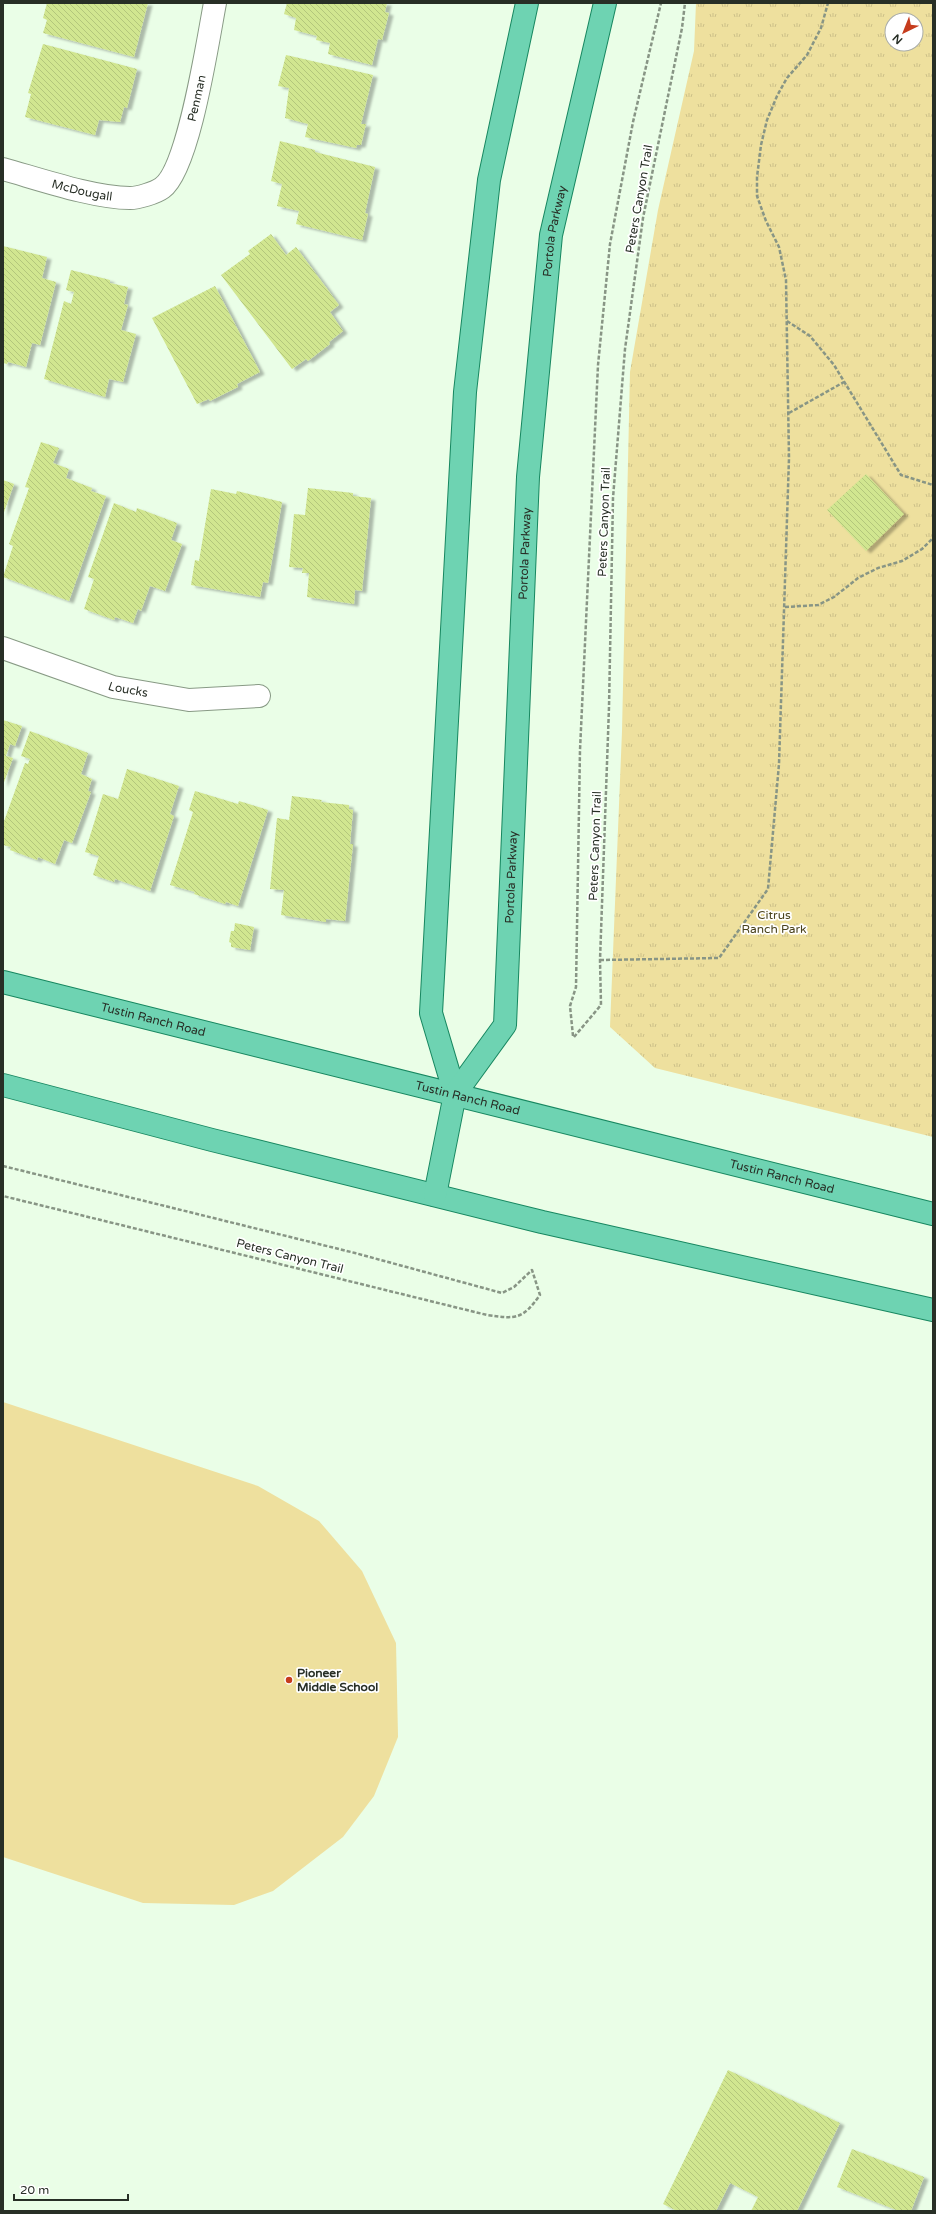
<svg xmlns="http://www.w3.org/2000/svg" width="936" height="2214" font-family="'Varela Round',sans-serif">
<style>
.grass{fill:url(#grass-tufts);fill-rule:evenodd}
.garden{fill:#eee09e}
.building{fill:url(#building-back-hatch);filter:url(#shadow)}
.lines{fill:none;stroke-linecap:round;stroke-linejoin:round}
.minor-casing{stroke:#889a85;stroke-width:24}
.primary-casing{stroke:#178760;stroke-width:24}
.path{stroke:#889585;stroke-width:2.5;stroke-dasharray:4 2;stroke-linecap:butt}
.minor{stroke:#fff;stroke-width:22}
.primary{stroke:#6ed3b2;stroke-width:22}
.poi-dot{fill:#c63c1d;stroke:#fff;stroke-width:1.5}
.labels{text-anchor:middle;stroke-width:3.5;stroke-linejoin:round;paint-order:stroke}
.street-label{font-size:12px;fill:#282f26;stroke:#fff}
.park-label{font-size:12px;fill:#4a421c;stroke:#fff}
.poi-label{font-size:12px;font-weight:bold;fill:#282f26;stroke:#fff;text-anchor:start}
</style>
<defs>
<pattern id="grass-tufts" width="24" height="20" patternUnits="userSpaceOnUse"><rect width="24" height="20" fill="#eee09e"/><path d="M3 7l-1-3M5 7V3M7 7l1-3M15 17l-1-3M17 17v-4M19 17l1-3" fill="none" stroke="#ccc088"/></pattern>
<pattern id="building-back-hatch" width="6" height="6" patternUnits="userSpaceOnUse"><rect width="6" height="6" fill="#d1e690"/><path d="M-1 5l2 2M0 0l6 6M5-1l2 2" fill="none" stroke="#b3c67c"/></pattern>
<filter id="shadow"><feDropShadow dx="4.5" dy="2.5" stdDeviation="1" flood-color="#0004"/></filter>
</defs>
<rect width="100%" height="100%" fill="#eafee7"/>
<!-- grass -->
<path class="grass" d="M696,3H933V1137L655,1068L610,1027L622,731L630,372L658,210L694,51ZM892,20H916V44H892Z"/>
<!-- garden -->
<path class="garden" d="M3,1402L258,1486L319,1521L362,1571L396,1643L398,1737L374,1796L343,1837L273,1891L234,1905L143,1903L3,1857Z"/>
<!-- building -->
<g class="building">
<path d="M47,3H148L134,57L43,33L47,20L43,18Z"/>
<path d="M287,3H387L385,12L389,13L382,40L378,39L372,65L328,54L330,43L316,40L317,36L294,30L296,18L284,14Z"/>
<path d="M43,44L137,69L127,108L124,107L120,122L99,120L95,135L25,117L31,94L28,93Z"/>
<path d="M286,55L373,75L361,124H366L361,145H357L356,148L305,137L308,124L285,118L289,88L278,86Z"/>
<path d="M280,141L315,150V152L375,167L365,213L368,214L362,240L296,224L299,211L277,206L282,184L271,181Z"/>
<path d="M271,234L286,255L296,247L339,305L330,312L343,331L329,342L330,344L308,361L306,359L292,369L221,275L250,254L248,251Z"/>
<path d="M3,246L47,257L42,278L56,282L40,345L32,343L26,367L8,362L7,364L3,363Z"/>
<path d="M71,270L110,280V283L128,287L124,304L128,305L121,330L136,334L123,382L109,379L105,397L44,379L64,301L71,304L74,292L66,290Z"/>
<path d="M215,286L260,372L237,384L238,387L210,401L209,399L197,404L152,318Z"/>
<path d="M41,442L59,448L53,463L69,469L66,478L92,488L91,491L106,496L69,601L3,577L13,546L9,544L29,488L25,487Z"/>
<path d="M866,474L904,514L866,551L827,510Z"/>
<path d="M3,480L14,484L3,515Z"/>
<path d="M308,488L353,493V496L371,498L362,591L355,590L354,604L307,597L309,573H302L303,568L289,567L294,514L305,515Z"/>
<path d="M211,489L236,494L237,491L282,502L268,583L263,582L260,597L191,585L195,560L199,561Z"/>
<path d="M114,503L136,512L137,508L177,523L171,540L182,544L165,591L150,586L141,611L138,609L133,623L115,617L114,620L84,609L94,579L88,577Z"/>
<path d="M3,720L22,726L15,746L10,744L6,756L13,758L3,785Z"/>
<path d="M30,731L88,753L81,774L92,779L88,791L91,792L72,843L64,840L55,864L38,857L37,860L10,850L11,847L3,845V824L25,763L28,764L30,759L21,756Z"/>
<path d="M127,769L179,786L170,814L174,816L150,891L115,879L114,882L93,875L99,856L85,852L103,794L118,799Z"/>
<path d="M195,791L238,804L239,801L268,810L238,906L226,902L225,904L194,894L195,892L170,885L193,812L189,810Z"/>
<path d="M292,796L322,800L321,802L349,805V809L353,810L350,844H353L345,921L326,919V922L281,915L284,890L270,889L277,818L289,820Z"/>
<path d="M235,923L254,927L250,950L231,947V943L229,942L231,931H234Z"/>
<path d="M728,2070L840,2123L797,2211H751L758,2197L730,2183L716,2211H677L663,2204Z"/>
<path d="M852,2149L924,2177L911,2211H899L837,2187Z"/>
</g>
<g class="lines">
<!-- minor casing -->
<g class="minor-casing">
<g id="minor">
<path id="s1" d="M3,169C39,179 94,198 130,198C138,198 155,193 162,188C189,169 208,39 215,3"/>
<path id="s2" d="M3,648L113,687L189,700L259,696"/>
</g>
</g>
<!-- primary casing -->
<g class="primary-casing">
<g id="primary">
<path id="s3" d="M3,982L933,1214"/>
<path d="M3,1085L212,1140L542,1222L933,1310"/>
<path d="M455,1094L431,1013L465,392L489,180L527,3"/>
<path id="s4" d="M435,1195L455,1094L505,1025L528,477L551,235L605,3"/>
</g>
</g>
<!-- path -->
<g class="path">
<path d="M787,321L810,336L834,365L901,475L933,485"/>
<path d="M789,413L844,382"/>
<path d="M785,607L818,605L834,597L858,578L878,568L902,561L922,549L933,538"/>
<path d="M600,960L719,958L768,889L779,764L789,458L786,280L779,247L766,221L757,196V177L761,145L767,120L777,96L787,78L807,55L821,28L828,3"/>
<path d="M573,1036L570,1006L576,987L580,750L598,365L610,244L633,122L661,3"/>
<path d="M574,1037L601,1005L600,960L609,707L613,498L625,349L643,218L682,28L685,3"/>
<path d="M3,1166L355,1253L502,1293L514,1287L532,1270L540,1295C522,1320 516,1319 487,1315L3,1196"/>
</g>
<!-- minor -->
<use href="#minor" class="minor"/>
<!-- primary -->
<use href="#primary" class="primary"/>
</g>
<!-- markers -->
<circle class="poi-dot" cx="289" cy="1680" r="4"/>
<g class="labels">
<!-- street labels -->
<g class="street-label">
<text dy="4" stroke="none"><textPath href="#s1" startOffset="262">Penman</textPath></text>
<text dy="4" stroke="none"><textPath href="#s1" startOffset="82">McDougall</textPath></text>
<text transform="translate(639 199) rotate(-80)" y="4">Peters Canyon Trail</text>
<text dy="4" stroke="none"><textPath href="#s4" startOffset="984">Portola Parkway</textPath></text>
<text transform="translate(604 522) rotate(-88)" y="4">Peters Canyon Trail</text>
<text dy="4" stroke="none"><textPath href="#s4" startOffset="660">Portola Parkway</textPath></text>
<text dy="4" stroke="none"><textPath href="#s2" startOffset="132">Loucks</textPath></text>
<text transform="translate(595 846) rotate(-88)" y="4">Peters Canyon Trail</text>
<text dy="4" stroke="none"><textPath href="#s4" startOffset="336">Portola Parkway</textPath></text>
<text dy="4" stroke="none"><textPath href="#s3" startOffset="155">Tustin Ranch Road</textPath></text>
<text dy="4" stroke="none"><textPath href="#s3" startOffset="479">Tustin Ranch Road</textPath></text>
<text dy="4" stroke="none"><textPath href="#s3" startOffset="803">Tustin Ranch Road</textPath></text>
<text transform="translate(290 1256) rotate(14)" y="4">Peters Canyon Trail</text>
</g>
<!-- park labels -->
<g class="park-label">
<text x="774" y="919">Citrus<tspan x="774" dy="14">Ranch Park</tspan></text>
</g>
<!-- poi labels -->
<g class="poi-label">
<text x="297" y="1677">Pioneer<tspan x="297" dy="14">Middle School</tspan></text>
</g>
</g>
<!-- border -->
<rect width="936" height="2214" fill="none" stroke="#282f26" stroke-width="8"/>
<!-- north arrow -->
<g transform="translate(904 32) rotate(223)"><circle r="19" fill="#ffffff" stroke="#a9aca8"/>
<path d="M0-3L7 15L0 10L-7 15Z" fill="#c63c1d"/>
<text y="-6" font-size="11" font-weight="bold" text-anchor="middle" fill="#282f26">N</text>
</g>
<!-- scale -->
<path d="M14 2194v6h114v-6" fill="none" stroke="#282f26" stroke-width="2"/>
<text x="20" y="2194" font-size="12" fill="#282f26" stroke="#ffffff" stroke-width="3" paint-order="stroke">20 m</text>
</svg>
